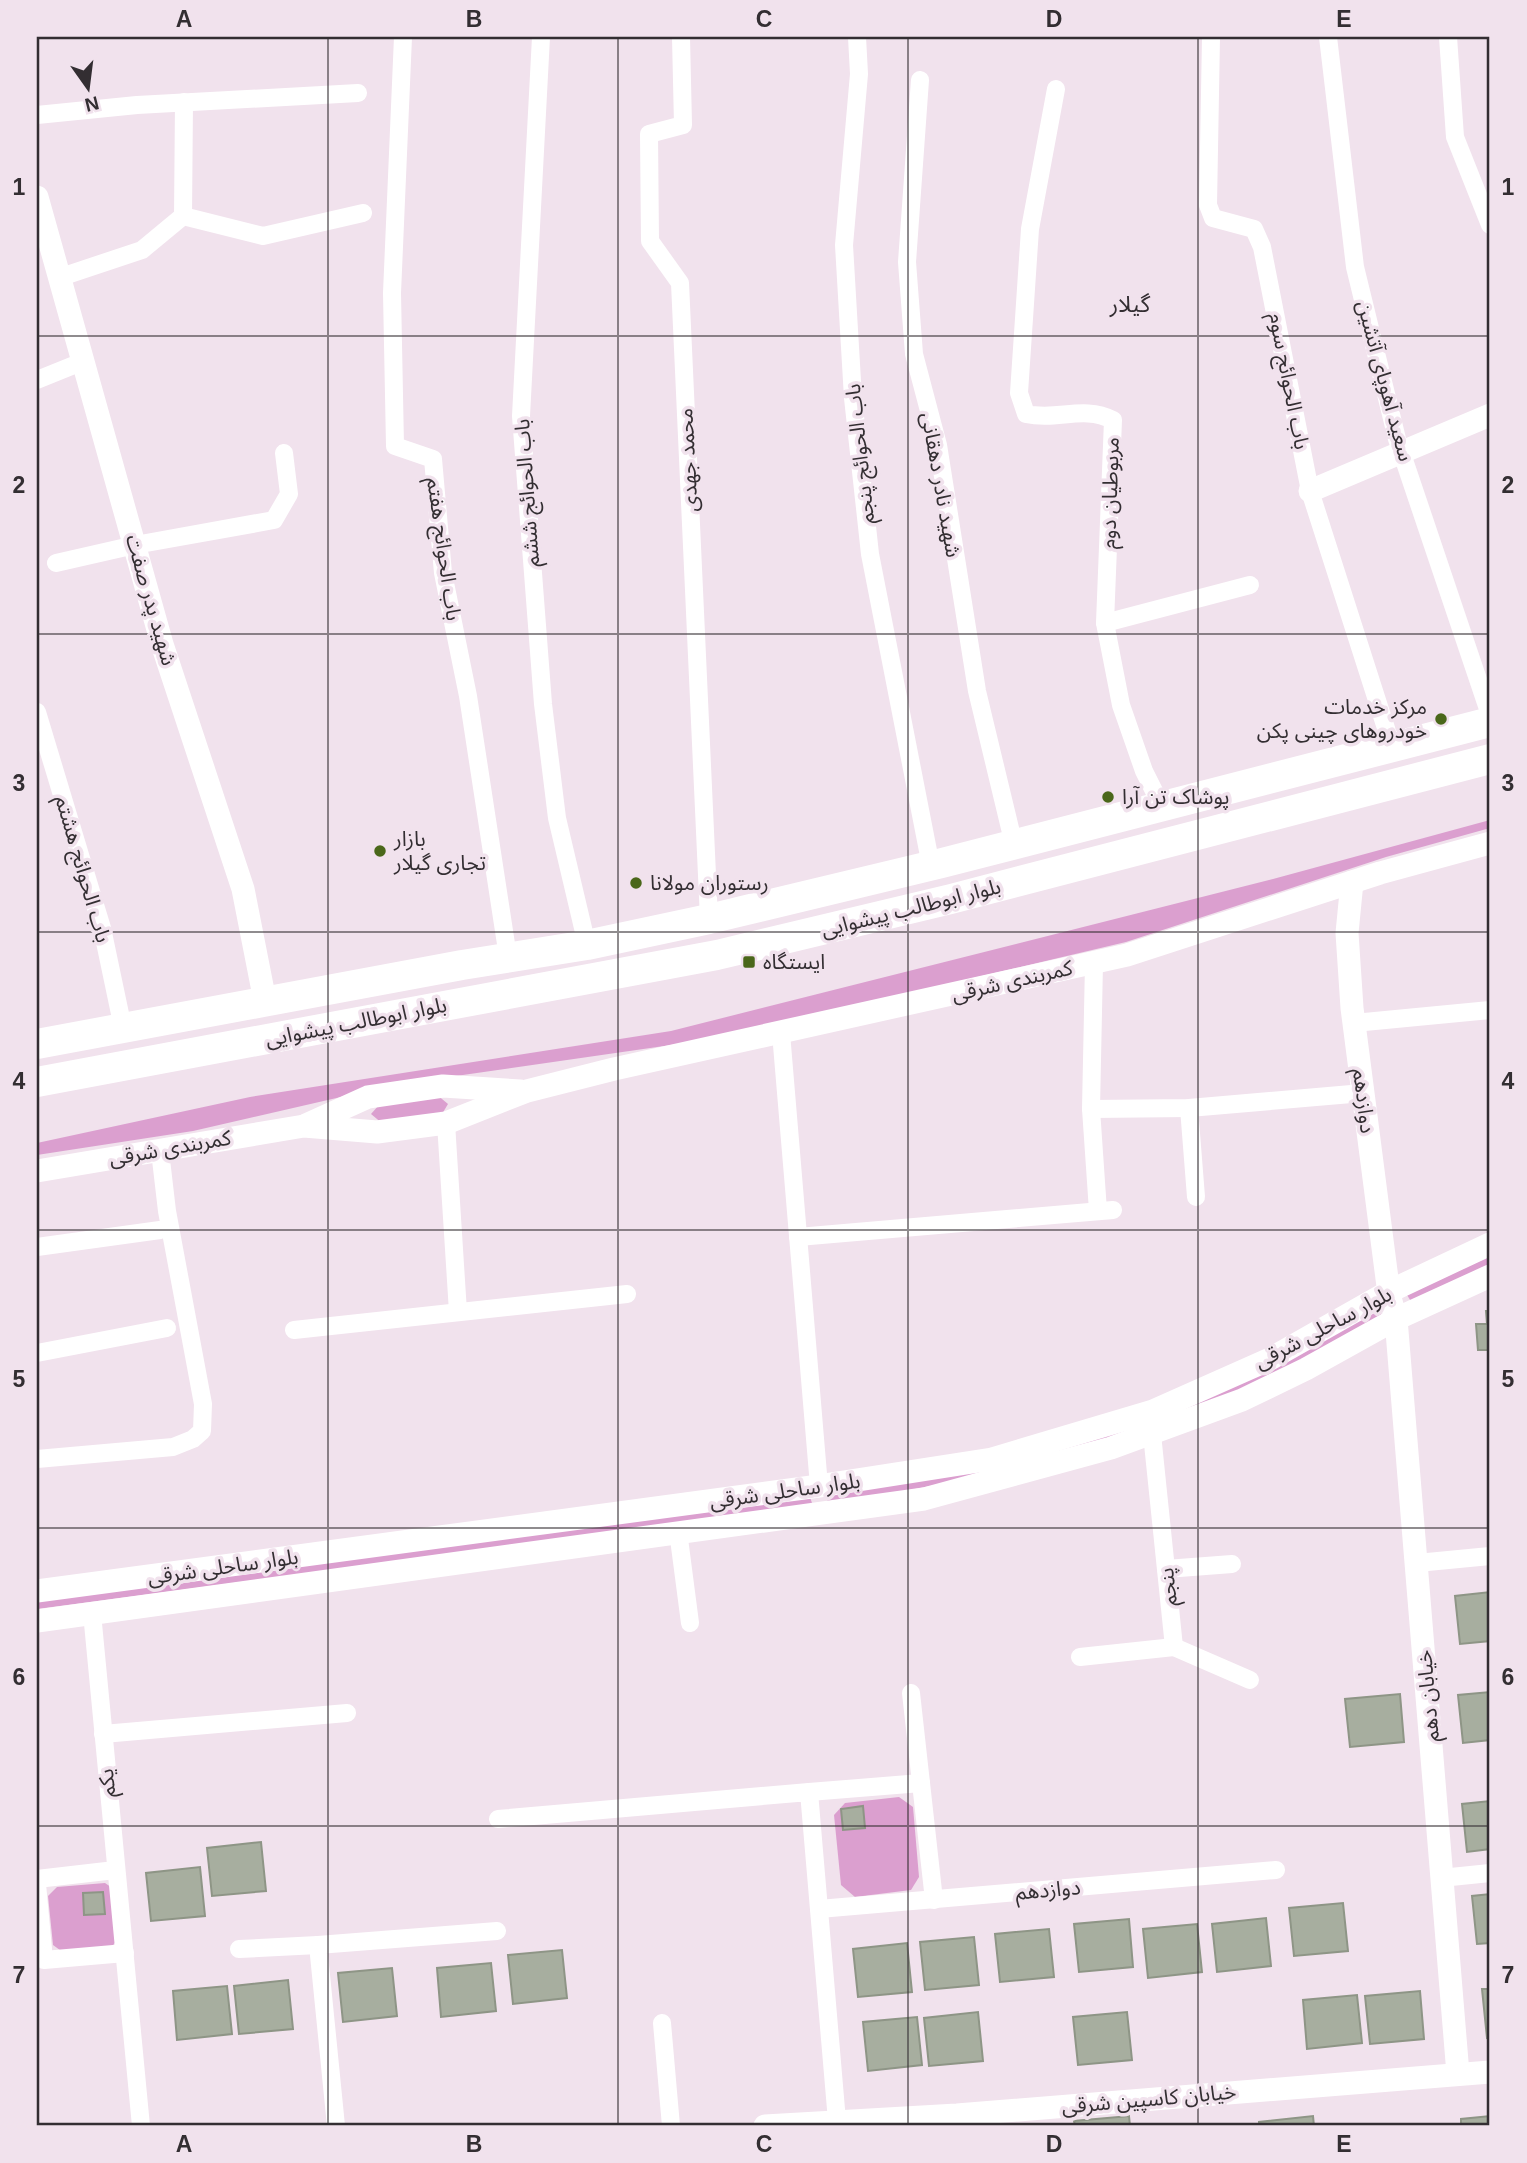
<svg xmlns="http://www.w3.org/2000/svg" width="1527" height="2163" font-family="Helvetica,'Noto Sans Arabic',sans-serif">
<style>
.green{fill:#db9fcf}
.building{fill:#a7ae9f;stroke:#8e9586;stroke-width:2}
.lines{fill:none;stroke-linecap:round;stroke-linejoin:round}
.minor{stroke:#fff;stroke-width:18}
.tertiary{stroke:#fff;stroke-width:23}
.trunk{stroke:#fff;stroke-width:30}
.grid{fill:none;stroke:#332e32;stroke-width:2;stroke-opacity:0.55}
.poi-dot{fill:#4a671a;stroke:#f1e2ed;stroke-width:2.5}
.labels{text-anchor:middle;stroke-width:7;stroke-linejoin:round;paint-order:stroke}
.street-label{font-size:21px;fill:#332e32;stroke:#f1e2ed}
.poi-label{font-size:21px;fill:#332e32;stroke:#f1e2ed;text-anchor:start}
.neighbourhood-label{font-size:23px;fill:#332e32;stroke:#f1e2ed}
.neatline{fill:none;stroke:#332e32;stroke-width:2.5}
.grid-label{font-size:23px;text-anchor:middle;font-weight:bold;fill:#332e32}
</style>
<rect width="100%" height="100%" fill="#f1e2ed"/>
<!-- green -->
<g class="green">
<path d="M1490,820V828L1386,857L1126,942L952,983L678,1044L393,1085L193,1131L37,1155V1143L250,1097L671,1031L1273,879Z"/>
<path d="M436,1094L448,1104L442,1114L383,1124L371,1114L379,1105Z"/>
<path d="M1490,1256V1266L1412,1303L1407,1295Z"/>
<path d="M1378,1309L1384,1318C1308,1358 1229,1400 1148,1429C1045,1466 938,1485 831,1505L827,1500L831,1495L980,1469Z"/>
<path d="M810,1497L813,1506L37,1609V1600Z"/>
<path d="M899,1797L913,1807L919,1877L911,1890L855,1897L841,1885L834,1815L845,1803Z"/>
<path d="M105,1883L118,1892L120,1936L111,1948L64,1953L53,1945L48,1896L57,1887Z"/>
</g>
<!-- building -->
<g class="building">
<path d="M1486,1311H1490V1350H1478L1476,1324H1487Z"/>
<path d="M1490,1592V1641L1460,1644L1455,1596Z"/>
<path d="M1490,1692V1740L1463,1743L1458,1695Z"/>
<path d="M1400,1694L1404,1742L1350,1747L1345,1699Z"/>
<path d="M1490,1801V1849L1467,1852L1462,1804Z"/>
<path d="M863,1806L865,1828L843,1830L841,1809Z"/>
<path d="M261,1842L266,1891L212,1896L207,1848Z"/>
<path d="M200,1867L205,1916L151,1921L146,1873Z"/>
<path d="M103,1892L105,1914L84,1915L83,1893Z"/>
<path d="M1490,1894V1943L1477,1944L1472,1896Z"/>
<path d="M1343,1903L1348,1951L1294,1956L1289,1908Z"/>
<path d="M1266,1918L1271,1966L1217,1972L1212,1924Z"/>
<path d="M1129,1919L1133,1967L1079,1972L1074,1924Z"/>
<path d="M1197,1924L1202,1972L1148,1978L1143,1929Z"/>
<path d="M1049,1929L1054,1977L1000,1982L995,1934Z"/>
<path d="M974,1937L979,1985L925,1990L920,1942Z"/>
<path d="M907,1943L912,1992L858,1997L853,1949Z"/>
<path d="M562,1950L567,1998L513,2004L508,1955Z"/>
<path d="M491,1963L496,2011L441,2017L437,1968Z"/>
<path d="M392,1968L397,2016L343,2022L338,1973Z"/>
<path d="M288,1980L293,2029L239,2034L234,1986Z"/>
<path d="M227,1986L232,2034L177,2040L173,1991Z"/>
<path d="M1482,1989H1490V2037L1487,2038Z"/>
<path d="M1420,1991L1424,2039L1370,2044L1365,1996Z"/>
<path d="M1357,1995L1362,2043L1307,2049L1303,2000Z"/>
<path d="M978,2012L983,2061L929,2066L924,2018Z"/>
<path d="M1127,2012L1132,2060L1078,2065L1073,2017Z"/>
<path d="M917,2017L922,2065L868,2071L863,2022Z"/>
<path d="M1129,2116L1130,2126H1075L1074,2121Z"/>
<path d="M1313,2116L1314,2126H1259V2122Z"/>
<path d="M1490,2116V2126H1461V2119Z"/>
</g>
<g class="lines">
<!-- minor -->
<g class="minor">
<path d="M403,37L392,293L395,446L433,459L443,573L468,696L508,957"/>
<path d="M541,37L521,416L543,704L557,818L587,945"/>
<path d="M681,37L683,125L649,134L650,241L680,283L709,919"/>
<path d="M857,37L859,74L844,245L853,398L870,554L931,866"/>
<path d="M1211,37L1208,205L1213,218L1254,229L1262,247L1310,491L1392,747"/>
<path d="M1328,37L1355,267L1397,439L1490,715"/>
<path d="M1448,37L1455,137L1490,225"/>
<path d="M920,80L907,262L914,354L938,445L977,691L1014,845"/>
<path d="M1056,89L1030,229L1019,393L1026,414C1058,421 1083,405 1113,420L1105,623L1121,705L1144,771L1162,807"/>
<path d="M37,115L137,105L358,93"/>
<path d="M183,216L263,236L363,213"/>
<path d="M61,277L142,250L183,216L184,102"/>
<path d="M37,380L84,361"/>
<path d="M56,563L135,545L274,520L289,494L284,453"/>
<path d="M1105,623L1250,585"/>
<path d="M37,712L102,928L123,1028"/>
<path d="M1094,963L1091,1109L1098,1211"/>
<path d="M1354,1023L1490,1010"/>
<path d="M781,1033L819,1486"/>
<path d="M1189,1108L1196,1197"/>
<path d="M1091,1109L1189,1108L1363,1093"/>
<path d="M446,1123L458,1312"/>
<path d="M798,1237L1113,1210"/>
<path d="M37,1247L160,1230"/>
<path d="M294,1330L627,1294"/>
<path d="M37,1353L167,1328"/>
<path d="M37,1459L173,1447L193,1439L202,1431L203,1404L167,1211L160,1151"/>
<path d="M678,1531L690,1623"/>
<path d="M1417,1563L1490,1556"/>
<path d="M1166,1569L1232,1564"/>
<path d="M92,1613L141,2126"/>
<path d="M1174,1647L1250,1680"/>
<path d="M1080,1657L1174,1647L1152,1434"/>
<path d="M911,1693L934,1900"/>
<path d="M103,1734L347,1713"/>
<path d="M809,1792L921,1783"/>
<path d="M498,1819L809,1792L837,2121"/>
<path d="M1441,1878L1490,1873"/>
<path d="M37,1879L115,1870"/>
<path d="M37,1884L44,1960L125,1953"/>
<path d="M819,1909L1276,1870"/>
<path d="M239,1949L318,1945"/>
<path d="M662,2023L671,2126"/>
<path d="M336,2126L318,1945L497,1931"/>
</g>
<!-- tertiary -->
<g class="tertiary">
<path d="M37,197L162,644L243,889L265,1001"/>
<path d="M1310,491L1490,415"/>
<path d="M1352,882L1347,933L1352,1008L1389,1294L1396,1319L1458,2074"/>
<path d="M306,1125L368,1097L443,1086L520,1091"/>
<path d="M37,1171L304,1126L377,1132L446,1123L527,1091L614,1069L1127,955L1380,873L1490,843"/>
<path d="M37,1591L819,1486L992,1459L1153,1411L1270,1359L1390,1291L1490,1244"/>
<path d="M37,1621L924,1499L1111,1448L1242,1400L1306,1369L1396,1319L1490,1276"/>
<path d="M765,2126L957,2115L1490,2072"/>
</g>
<!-- trunk -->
<g class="trunk">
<path d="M37,1044L462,965L587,945L709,919L942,863L1490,722"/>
<path d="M37,1082L717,955L951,899L1490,759"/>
</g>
</g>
<!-- grid -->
<path class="grid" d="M328,37V2126M618,37V2126M908,37V2126M1198,37V2126M37,336H1490M37,634H1490M37,932H1490M37,1230H1490M37,1528H1490M37,1826H1490"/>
<!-- markers -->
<g class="poi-dot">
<circle cx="1441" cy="719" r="7"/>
<circle cx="1108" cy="797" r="7"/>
<circle cx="380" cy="851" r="7"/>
<circle cx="636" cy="883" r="7"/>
<rect x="742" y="955" width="14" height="14" rx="3.5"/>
</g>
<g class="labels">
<!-- street labels -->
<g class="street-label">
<text transform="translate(1289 381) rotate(79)" y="7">باب الحوائج سوم</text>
<text transform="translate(1385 381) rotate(75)" y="7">سعید آهوپای آتشین</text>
<text transform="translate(860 454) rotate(-96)" y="7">باب الحوائج پنجم</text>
<text transform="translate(688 460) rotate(-93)" y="7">محمد جهدی</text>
<text transform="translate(941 485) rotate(80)" y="7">شهید نادر دهقانی</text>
<text transform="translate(527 493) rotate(-94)" y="7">باب الحوائج ششم</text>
<text transform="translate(1110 493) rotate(-88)" y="7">مربوطیان دوم</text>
<text transform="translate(444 549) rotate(82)" y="7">باب الحوائج هفتم</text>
<text transform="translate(151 600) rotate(74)" y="7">شهید پدر صفت</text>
<text transform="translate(83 869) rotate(74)" y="7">باب الحوائج هشتم</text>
<text transform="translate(911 908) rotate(-14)" y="7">بلوار ابوطالب پیشوایی</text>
<text transform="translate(1012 981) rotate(-13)" y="7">کمربندی شرقی</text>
<text transform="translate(356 1022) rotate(-11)" y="7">بلوار ابوطالب پیشوایی</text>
<text transform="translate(1364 1101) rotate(83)" y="7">دوازدهم</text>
<text transform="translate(170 1148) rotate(-10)" y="7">کمربندی شرقی</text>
<text transform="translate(1323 1328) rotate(-28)" y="7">بلوار ساحلی شرقی</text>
<text transform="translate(785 1491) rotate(-8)" y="7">بلوار ساحلی شرقی</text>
<text transform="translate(223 1567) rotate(-8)" y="7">بلوار ساحلی شرقی</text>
<text transform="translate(1168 1587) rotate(-96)" y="7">پنجم</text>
<text transform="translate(1428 1696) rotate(-95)" y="7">خیابان دهم</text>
<text transform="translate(107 1783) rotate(-95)" y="7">یکم</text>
<text transform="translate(1048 1890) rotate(-5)" y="7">دوازدهم</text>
<text transform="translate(1149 2099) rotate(-5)" y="7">خیابان کاسپین شرقی</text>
</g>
<!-- poi labels -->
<g class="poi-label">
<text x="1427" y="714" text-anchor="end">مرکز خدمات<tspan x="1427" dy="24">خودروهای چینی پکن</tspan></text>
<text x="1122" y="804">پوشاک تن آرا</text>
<text x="394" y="846">بازار<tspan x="394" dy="24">تجاری گیلار</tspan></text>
<text x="650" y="890">رستوران مولانا</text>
<text x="763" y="969">ایستگاه</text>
</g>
<!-- neighbourhood labels -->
<g class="neighbourhood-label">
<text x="1130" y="312">گیلار</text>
</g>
</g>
<!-- border -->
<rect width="1527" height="2163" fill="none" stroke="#f1e2ed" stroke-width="77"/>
<!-- north arrow -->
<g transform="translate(88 88) rotate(166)" stroke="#f1e2ed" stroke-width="5" paint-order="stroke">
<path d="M0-5L12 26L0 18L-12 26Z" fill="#332e32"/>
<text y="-10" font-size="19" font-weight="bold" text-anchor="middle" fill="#332e32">N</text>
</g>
<rect x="38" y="38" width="1450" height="2086" class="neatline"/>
<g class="grid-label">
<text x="184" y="27">A</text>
<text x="474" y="27">B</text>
<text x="764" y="27">C</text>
<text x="1054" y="27">D</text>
<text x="1344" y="27">E</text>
<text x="19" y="195">1</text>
<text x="1508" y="195">1</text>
<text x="19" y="493">2</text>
<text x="1508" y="493">2</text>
<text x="19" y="791">3</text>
<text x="1508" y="791">3</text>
<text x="19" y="1089">4</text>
<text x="1508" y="1089">4</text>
<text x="19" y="1387">5</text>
<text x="1508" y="1387">5</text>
<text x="19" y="1685">6</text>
<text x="1508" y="1685">6</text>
<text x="19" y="1983">7</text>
<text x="1508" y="1983">7</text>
<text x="184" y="2152">A</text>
<text x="474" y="2152">B</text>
<text x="764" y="2152">C</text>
<text x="1054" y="2152">D</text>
<text x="1344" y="2152">E</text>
</g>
</svg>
